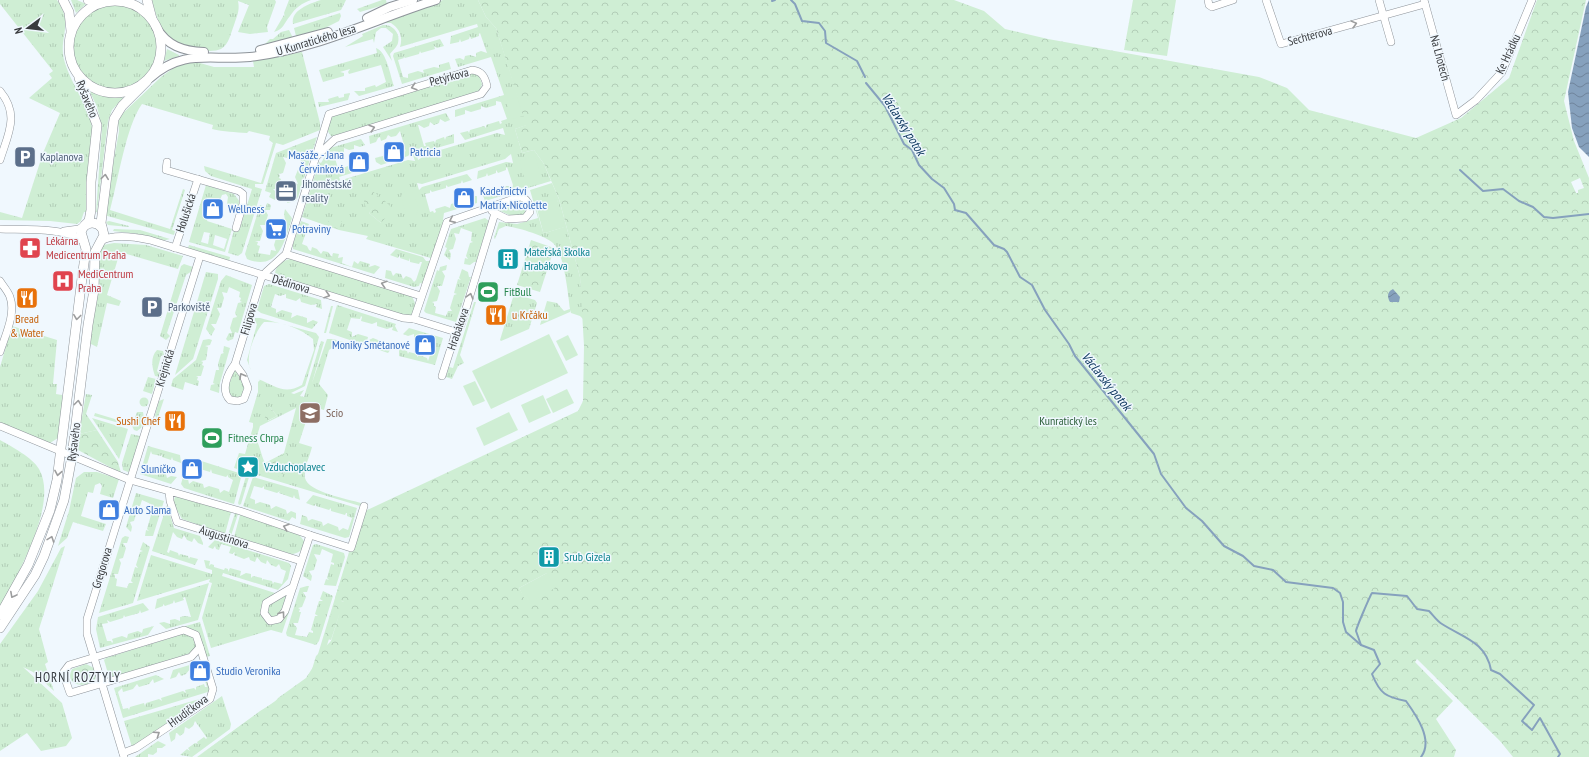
<svg xmlns="http://www.w3.org/2000/svg" width="1589" height="757" font-family="'PT Sans Narrow',sans-serif">
<style>
.grass{fill:url(#grass-tufts);fill-rule:evenodd}
.forest{fill:url(#forest-crowns);fill-rule:evenodd}
.garden{fill:#cfeed4}
.water{fill:url(#water-waves)}
.lines{fill:none;stroke-linecap:round;stroke-linejoin:round}
.stream{stroke:#86a1bd;stroke-width:2}
.minor-casing{stroke:#8e949a;stroke-width:8}
.tertiary-casing{stroke:#8e949a;stroke-width:10}
.secondary-casing{stroke:#8e949a;stroke-width:10}
.minor{stroke:#fff;stroke-width:7}
.tertiary{stroke:#fff;stroke-width:8}
.secondary{stroke:#fff;stroke-width:9}
.oneway{stroke:#9c9d9e}
.labels{text-anchor:middle;stroke-width:3;stroke-linejoin:round;paint-order:stroke}
.street-label{font-size:12px;fill:#393b3e;stroke:#f0f8fe}
.shop-label{font-size:12px;fill:#366cbe;stroke:#f0f8fe;text-anchor:start}
.service-label{font-size:12px;fill:#4e5e75;stroke:#f0f8fe;text-anchor:start}
.health-label{font-size:12px;fill:#be3a42;stroke:#f0f8fe;text-anchor:start}
.culture-label{font-size:12px;fill:#0d838f;stroke:#f0f8fe;text-anchor:start}
.leisure-label{font-size:12px;fill:#27864d;stroke:#f0f8fe;text-anchor:start}
.food-label{font-size:12px;fill:#c56008;stroke:#f0f8fe;text-anchor:start}
.education-label{font-size:12px;fill:#785e54;stroke:#f0f8fe;text-anchor:start}
.park-label{font-size:12px;fill:#2e603b;stroke:#f0f8fe}
.water-label{font-size:13px;font-style:italic;fill:#0f3960;stroke:#f0f8fe}
.neighbourhood-label{font-size:13px;letter-spacing:1px;fill:#353a3f;stroke:#f0f8fe}
</style>
<defs>
<pattern id="grass-tufts" width="24" height="20" patternUnits="userSpaceOnUse"><rect width="24" height="20" fill="#cfeed4"/><path d="M3 7l-1-3M5 7V3M7 7l1-3M15 17l-1-3M17 17v-4M19 17l1-3" fill="none" stroke="#b2cdb7"/></pattern>
<pattern id="forest-crowns" width="20" height="18" patternUnits="userSpaceOnUse"><rect width="20" height="18" fill="#cfeed4"/><path d="M2 6a3 3 0 1 1 6 0M12 15a3 3 0 1 1 6 0" fill="none" stroke="#b2cdb7"/></pattern>
<pattern id="water-waves" width="16" height="10" patternUnits="userSpaceOnUse"><rect width="16" height="10" fill="#86a1bd"/><path d="M0 5q4-4 8 0t8 0" fill="none" stroke="#6f849b"/></pattern>
</defs>
<rect width="100%" height="100%" fill="#f0f8fe"/>
<!-- grass -->
<g class="grass">
<path d="M0,0H57C75,26 57,37 65,63C72,86 90,107 93,132L86,212H84L81,221L77,224L50,221L0,220V212L22,218L43,153L60,113L29,98L52,78L49,74L53,71L0,4Z"/>
<path d="M71,0H77L86,4L76,13Z"/>
<path d="M152,0H275L276,2L267,27L268,32L250,34L238,32L249,5L238,1C240,10 237,16 234,25C231,32 229,45 221,49C208,55 178,46 168,36C159,27 155,12 152,0Z"/>
<path d="M289,0H311C302,3 295,8 290,16C284,23 284,29 274,32L284,15L285,16L284,13Z"/>
<path d="M321,0H346L341,10L293,24C290,10 311,3 321,0Z"/>
<path d="M382,0H386L387,4L360,12L357,9Z"/>
<path d="M443,0H478L486,17L496,28L527,125L515,129L522,153L534,150L544,164L551,181L485,201L482,193L487,192L492,194H493L492,190L497,189L502,191L503,187L508,186L512,188L513,185L507,167L506,168V170L498,173L496,170V173L488,176L487,173L486,176L477,179L478,171L506,162L513,163L511,154L505,159L422,184L417,183L419,190L422,187L467,174L472,180L463,183L462,180L461,183L448,187L446,185V188L432,192L430,190V193L425,194L430,212L433,211L434,213L436,212L435,209L445,206L450,208L451,204L461,201L465,203L466,199L477,196V203L444,213L443,220L447,222L434,259L366,239L368,236L339,230L302,217L319,162L321,163L330,148L361,139L365,145L360,147L354,145V149L349,150L344,148V152L339,153L333,151L339,172L341,171L340,169L348,166L349,169L350,166L359,163L360,166L361,162L369,160L370,164L368,168L339,177L341,183L345,179L408,160L415,161L412,152L408,156L381,165L376,162L375,158L383,156L386,158L385,155L393,153L396,155L395,152L404,149L406,152L400,131L396,136L391,137L388,135L386,139L381,141L380,137L378,138L376,142L370,144L369,136L446,113L450,120L445,122L440,119L439,123L434,125L430,122L429,126L424,128L419,125H418L424,146H426L425,143L434,141L435,143L436,140L444,137L445,140L446,137L454,134V143L426,151H416L418,160L427,154L497,133L505,135L503,128L465,140L460,133L468,131L469,133L470,130L484,126L486,128V125L499,121L500,124L502,123L501,121L507,119L501,102L496,101V105L486,108L481,106V109L471,112L465,110V114L455,117V110L504,95L491,57L458,67L455,59L460,58L464,60L465,56L470,55L476,57V53L481,51L487,53L480,33L479,34V36L471,39L470,36L469,39L461,42L460,39L459,42L450,44L451,36L478,27L477,24L400,47C403,37 400,29 391,23H382L364,30L373,24ZM379,200L381,223L369,213Z"/>
<circle cx="115" cy="47" r="42"/>
<path d="M340,13L341,16L339,21L321,30L296,36L294,28Z"/>
<path d="M383,25C392,24 401,33 398,43C397,47 393,50 390,54L392,61L383,47L392,41L393,34L386,28H381L376,32L374,43L373,39L345,47L363,36L362,34Z"/>
<path d="M289,30L293,38L261,48L270,39H273L281,32Z"/>
<path d="M440,39L444,46L437,48L434,46L435,49L421,53L420,51L419,54L405,58L403,56L404,58L398,60L403,77L408,78V74L418,71L424,73L423,70L434,67L439,68V65L449,62L451,69L402,84L393,56L394,53Z"/>
<path d="M376,48C387,52 390,75 394,86L359,96L354,91H365V88L375,85L376,87L386,82L381,65L349,74L348,72L350,69L340,72L344,73V76L323,82L319,70L377,53Z"/>
<path d="M167,49L179,55V56L164,61Z"/>
<path d="M302,52L320,123V130L283,145L276,143L263,184H255V187L262,189L242,253L238,256L228,253L234,230L239,231L252,189L211,176L205,171L204,166L261,183L273,143L269,140L270,136L249,131L247,133C235,132 224,132 212,129L213,125L142,104C126,126 118,181 110,210L170,229L183,189L185,190L172,230L175,231L174,235L104,215L119,131L118,123L121,115L161,77L179,64L193,61L214,67H254L253,61Z"/>
<path d="M469,72L479,75L482,84L480,91L335,137L331,136L327,130L331,116Z"/>
<path d="M91,91L107,96H121L123,98L112,110L108,121L97,212H96L102,127L97,107L90,92Z"/>
<path d="M350,93L348,100L319,107L318,102H329L328,99L338,96L339,98L344,97V94Z"/>
<path d="M317,137L298,197L295,201L287,203L289,198L293,199L291,193L294,183L298,184L295,177L299,167L302,166L300,162L302,157L289,153L287,158L283,157L286,163L283,173L278,174L280,175L279,178L281,179L278,189H273L275,191V194H276L275,200L269,197L271,193L265,191L276,153Z"/>
<path d="M552,183L559,199L580,277L584,320L580,316L571,313L570,310V312L540,325L547,301L557,303L564,311L570,309C568,294 564,252 553,243C546,236 516,227 506,226L499,229L495,239L494,238L499,222L517,224L538,218L530,190ZM557,200L564,227L545,233L543,232L536,208Z"/>
<path d="M206,185L234,194L240,202L238,207L227,204L228,197L226,194L222,195L220,200L214,198L207,221L232,229L225,252L189,242ZM204,232L210,233L208,244L201,242ZM215,235L227,239L224,249L213,245Z"/>
<path d="M516,201L524,202L527,207L524,215L514,217L498,210V208Z"/>
<path d="M267,203L271,205L270,210H265L268,215L265,225H260L263,231L260,241H255L258,242L257,245L260,246L258,253L270,255L271,250L276,251L274,245L277,235H280L279,230L282,219L285,220L284,214L285,209L292,218C285,240 279,272 247,259L245,254L260,205L266,207Z"/>
<path d="M485,218L489,221L476,262H474L470,265L464,264L465,258L468,259L466,256L470,243L473,242L471,241L472,232L461,228L459,234L454,233L456,239L453,249L449,250L451,254L450,260L444,255L447,248L445,247L451,229Z"/>
<path d="M109,221L129,226V227L108,225L106,222Z"/>
<path d="M301,221L309,224L302,244L307,246L309,250L311,251L312,247L317,249L321,254L323,251L328,252L332,257L333,253L339,254L338,258L343,257L342,263L352,267L354,261L358,264L360,261L370,264L369,267L375,265L380,267L374,274L293,249V244Z"/>
<path d="M114,229L140,230L170,239L162,241L139,234L113,231Z"/>
<path d="M114,243L146,245L183,256L178,269L120,252L107,295L121,301L119,306L107,303L97,347L89,343L100,250L103,245Z"/>
<path d="M189,245L230,257L229,261L188,248Z"/>
<path d="M396,249L423,257L426,261H430L423,284L420,283L419,286L414,287L385,278L386,270L391,271L393,276L396,273L401,274L403,279L406,276L411,278L414,282L416,280L422,262H420L419,264L410,262V258L409,261L400,258V255L398,258L390,255Z"/>
<path d="M291,259L411,296C417,303 416,309 410,316H406L277,277L275,273C276,265 283,260 291,259Z"/>
<path d="M184,264L193,267L192,271L186,275L167,333L170,336L166,340L160,336L181,266Z"/>
<path d="M447,265L446,270L442,271L445,276L442,286H437L440,291L437,301L432,302L434,303V306L436,307L435,313L446,316L448,311H452L450,308L454,295L457,294L454,293L458,279L461,280L459,278L462,269L468,272L469,277H471L456,322L426,313L424,311L437,270L439,271L440,267Z"/>
<path d="M206,272L218,274V279L193,359L175,375Z"/>
<path d="M226,275L252,285L238,333L235,332L233,339L228,341L226,339L229,333H232L230,328L233,318L237,317L235,313L238,303L242,302L240,301L241,298L239,297L240,292L229,287L227,293L222,292L224,298L221,308H217L220,314L216,324H211L215,329L211,336L206,329L221,281Z"/>
<path d="M269,284L321,300L322,309L316,307L317,304L311,305L301,302L300,298L296,301L286,298V294L280,296L275,294L271,307L276,309V313L282,310L292,313L291,318L297,315L307,318V323L313,320L318,322L312,329L261,313L257,310L264,286Z"/>
<path d="M514,294L535,300L537,303L529,329L501,341L500,340Z"/>
<path d="M474,302H476L460,355L464,363L458,366L452,379L446,377L449,367L453,368Z"/>
<path d="M337,305L396,324L395,326L398,332L392,330L393,327L387,329L377,326V322L372,324L361,321L362,317L361,316L360,319L351,318L347,330L352,332V337L358,334L368,337L367,341L373,338L383,342L384,347L385,344L388,345V343L394,345L388,353L329,333Z"/>
<path d="M331,306H333L326,333H324Z"/>
<path d="M147,309L162,314L161,318L146,313Z"/>
<path d="M255,318H260L316,333L319,337L305,386L291,393L294,394L304,390L300,396L304,397L321,341L324,342L312,383L327,339H333L347,343L336,345L329,350L319,384L328,395L324,410L311,406L299,443L312,447C310,456 303,469 305,478C308,492 348,499 361,503L360,506L234,468L239,453L245,454L253,427V423L249,422L258,392V382L260,380L258,379C276,386 284,395 302,385L314,350L313,339C300,328 281,321 264,322C255,331 244,359 251,370L247,360L257,324L255,322ZM269,406L277,416L268,421ZM296,408L284,453L265,463C261,455 261,449 256,439L260,426Z"/>
<path d="M12,326L57,340L53,384H57L56,394L62,395L63,404L58,438L50,443L0,424V367Z"/>
<path d="M409,328L443,338L435,365L399,356V349L407,351L408,354L409,352L417,354V357L419,355L427,358L428,361L435,340L429,342L424,341L425,337L423,336L419,339L414,337V334L408,336L403,334Z"/>
<path d="M209,339L212,340L210,345L205,346L208,347L206,360L201,361L203,362L202,365L204,366L201,376H196L198,377L197,380L199,381L198,386L185,382L183,390L171,386L173,379L196,360L203,340Z"/>
<path d="M224,346L230,348L220,383L219,393L210,390L211,385L215,384L213,383L216,370H219L218,364L221,354L224,353L223,352Z"/>
<path d="M157,350L163,351L164,355L161,356L157,371L160,374V377L155,376C152,368 150,357 157,350Z"/>
<path d="M234,371H237L245,385V392L241,397L235,398L229,394L228,387Z"/>
<path d="M148,377L156,379L152,394L143,391Z"/>
<path d="M86,394L92,395L86,414L97,430L79,434Z"/>
<circle cx="144" cy="402" r="4.5"/>
<path d="M164,399L157,420L155,415L159,401Z"/>
<path d="M137,412H143L144,418L141,428L137,431L134,430L132,426Z"/>
<path d="M95,413L131,424L130,426L94,416Z"/>
<path d="M92,418L128,429L119,459Z"/>
<path d="M131,434L140,436L131,470L128,472L123,470L122,463Z"/>
<path d="M0,440C11,446 33,458 39,469C59,503 17,576 0,607Z"/>
<path d="M148,446L180,455L181,463L173,460L172,457L171,460L162,457V454L161,456L152,454L151,451L145,471L151,469L156,471L155,474L157,475L161,472L166,474L167,478L171,476L177,477L171,484L140,474Z"/>
<path d="M192,458L242,474L234,504L184,488L181,484L183,477L188,479L189,484L193,481L203,484L204,488L209,486L219,489L220,493L224,490L229,492L233,480L228,477V475L226,477L212,473L211,469L210,472L197,468V465L195,467L187,465Z"/>
<path d="M84,472H97L119,479L113,498L100,494L102,486L100,483L95,485L93,493L88,492L81,516L106,524L103,531L73,522L67,538L58,546L69,511L76,478Z"/>
<path d="M248,475L249,477L241,504L239,505L238,503L246,476Z"/>
<path d="M253,477L298,490L300,500L295,498L294,495L293,498L279,493L280,491L277,493L264,489V486L262,488L254,486L250,498L255,500V504L260,502L270,505L271,509L276,506L286,510L287,514L291,511L296,513V519L292,517L289,521L243,506Z"/>
<path d="M136,493L164,501L153,536H145L146,530L149,531L147,529L151,515L154,514L152,513L153,505L142,500L140,506H135L137,511L134,521L130,522L132,527L131,532L126,527Z"/>
<path d="M313,495L357,508L349,537L345,538L300,524L302,515L307,517L308,521L312,519L322,522L323,526L328,523L338,527L339,531L343,528L348,530L352,518L347,516V513H346L345,515L331,511V508L329,510L316,506V504L314,506L306,503Z"/>
<path d="M178,496L231,512L225,534L182,519L173,503L175,497Z"/>
<path d="M167,505L174,528L200,536L203,543V545L198,543L194,538L192,542L187,540L184,535L182,539L177,537L173,532L167,552L169,553L170,550L178,553L179,556L180,554L188,556L189,559L190,557L198,559L195,565L152,551Z"/>
<path d="M235,513L238,514L231,536L228,535Z"/>
<path d="M240,515L298,533L304,541C304,549 299,554 291,554L234,537Z"/>
<path d="M363,530L318,674L197,757L260,711L275,702L278,698L306,678L315,664L349,552L354,553Z"/>
<path d="M125,536L129,537L127,543H123L126,548L123,558L119,559L121,563L118,574H113L115,575V578L117,579L116,586L127,588L129,583H133L131,581L135,567L138,568L136,565L140,552L143,551L140,550L143,542L150,547L133,603L99,613L122,538Z"/>
<path d="M215,540L289,563L291,566L288,579L278,590L223,573L222,576L278,594L264,603L269,621L291,606L282,633L271,630L211,648L202,618L212,583L209,582L210,579L137,601L151,555L212,574V570L206,568L204,560L210,561L209,566L211,564L214,565V567L224,570L225,568L228,569V572L230,568L241,571L240,576L246,573L251,574V578L253,576L262,578V581L263,579L272,581L273,584L274,582L282,584L286,571L281,569L279,564L276,567L271,565L267,560L266,564L261,562L257,557L255,562L250,560L249,557L244,559L234,555L235,552L232,554L229,553L231,547L221,544L219,550L216,549L215,546L213,549L208,547Z"/>
<path d="M316,544L344,553L345,557L336,586L324,585L326,579L329,580L327,578L331,564L334,565V563L331,562L333,554L322,549L320,555L314,554L317,560L314,570L309,571L312,576L311,581L303,576L313,545Z"/>
<path d="M65,546L39,629L48,662L45,664L54,691L33,672L23,667L62,703L72,738L66,746L41,751L27,733L0,751V644L38,591L61,548Z"/>
<path d="M209,583L198,620L166,629L159,623L164,622L170,624V620L175,619L180,621V617L185,616L191,617L185,597L183,598L184,600L175,603L174,600L173,603L165,606L163,604V606L155,609L157,599Z"/>
<path d="M307,586H309L307,592H303L306,597L302,607L298,608L300,609L299,612H301L298,623H293L297,628L295,635L307,637L309,632L313,633V631L311,630L315,616H318L315,614L319,601H323L320,599L323,591L333,596L319,641L316,645L287,636L286,633L300,588Z"/>
<path d="M285,593L288,595L278,617H270L265,612L267,605Z"/>
<path d="M143,603L149,610L141,613L140,610L139,613L125,617L124,615L123,618L110,622L107,620L108,623L102,624L107,641H111L112,643L113,642L112,639L122,636L127,638L128,634L138,631L142,633L143,629L154,626L148,635L100,648L96,629L98,617Z"/>
<path d="M200,622L210,656L206,657L201,641L175,629Z"/>
<path d="M186,633L193,635L197,645L194,652L113,678L109,677L104,660L106,658Z"/>
<path d="M203,661L211,691L123,718L114,688L156,675L164,679L154,683L153,679L149,684L139,687L137,684L133,689L123,692L122,688L118,692L123,709L128,708L129,710L130,707L144,703L145,706L146,703L159,699L162,701L161,698L183,691L186,693L185,690L194,688L196,690V687L204,684L205,687H207L200,666L196,671L191,673L190,669L186,674L181,676L179,672L176,677L170,679L173,670Z"/>
<path d="M222,696L231,724L230,729L192,757L180,755L187,749L190,751L188,748L195,743L198,744L197,742L204,737L206,739L207,738L195,721L193,726L189,729L185,727L184,733L180,736L177,733H176L175,739L171,742L169,733Z"/>
<path d="M203,698L134,746L132,747L124,721Z"/>
<path d="M158,741L166,745L162,748H157V752L153,755L148,754V757H135Z"/>
</g>
<!-- forest -->
<g class="forest">
<path d="M478,0H954L984,11L1005,29L1048,39L1259,77L1287,88L1309,110L1416,138L1461,118L1509,78L1537,0H1586L1564,101L1574,141L1589,178V757H1513L1500,741L1417,659L1415,662L1453,701L1436,719L1456,750L1454,757H197L310,676L316,656L331,641L340,612L331,640L324,638L336,599L344,602L335,598L363,512L578,411L583,401L584,346L580,277L559,199L544,164L534,150L522,153L515,129L526,125L496,28L486,17ZM1580,178L1584,188L1578,190V193H1576L1571,182ZM547,573L528,603L519,588Z"/>
<path d="M1133,0H1176L1167,56L1124,50Z"/>
<path d="M370,190L378,195L367,211L363,198L364,194Z"/>
<path d="M380,196L393,209L381,223L369,213Z"/>
<path d="M329,218L342,221L339,229L327,226Z"/>
<path d="M531,240L551,247L554,249L540,292L517,285Z"/>
<path d="M269,406L277,416L263,423Z"/>
<path d="M97,430L118,462L121,473L78,450L79,434Z"/>
<path d="M289,452L281,481L269,462Z"/>
<path d="M86,664L94,668L96,675L95,680C84,689 64,685 72,669Z"/>
</g>
<!-- garden -->
<g class="garden">
<path d="M494,28L500,47L489,50L484,32Z"/>
<path d="M517,97L523,116L512,119L506,101Z"/>
<path d="M535,156L543,183L527,187L519,161Z"/>
<path d="M405,191H412C416,197 420,208 416,215H408L406,213L401,196Z"/>
<path d="M557,199L565,227L545,233L543,232L536,205Z"/>
<path d="M549,334L568,373L491,409L472,371Z"/>
<path d="M568,335L578,355L566,361L556,341Z"/>
<path d="M475,381L485,401L473,406L463,386Z"/>
<path d="M567,389L574,403L553,413L546,399Z"/>
<path d="M543,395L551,413L529,423L521,405Z"/>
<path d="M509,412L518,430L484,446L476,428Z"/>
<path d="M547,573L555,588L527,604L519,588Z"/>
</g>
<!-- water -->
<g class="water">
<path d="M1589,0V157L1579,147L1572,128L1568,92L1586,7Z"/>
<path d="M1393,289L1400,297L1399,302H1390C1387,297 1387,292 1393,289Z"/>
</g>
<g class="lines">
<!-- stream -->
<g class="stream">
<path d="M791,0L795,4L802,21L819,23L825,31L826,43L857,61L865,77"/>
<path d="M772,1L775,0"/>
<path d="M866,83L885,106L904,144L912,150L919,165L932,179L944,188L954,204L955,210L966,213L994,245L1004,249L1007,252L1020,277L1032,285L1045,310L1069,344L1075,356L1154,454L1161,474L1186,508L1202,521L1224,546L1243,556L1254,566L1273,570L1286,582L1333,588L1340,593L1343,602V622L1346,632L1361,645"/>
<path d="M1460,170L1483,191L1503,189L1519,201L1533,207L1544,217L1553,218L1589,214"/>
<path d="M1421,757C1434,740 1416,715 1406,701C1386,697 1380,694 1372,674L1380,664L1374,650L1361,645L1356,631C1357,626 1370,596 1372,593L1407,596L1417,609L1429,611C1433,615 1437,621 1442,624C1464,638 1486,642 1491,670L1500,674L1534,705L1522,721L1532,730L1540,718L1560,754L1558,757"/>
</g>
<!-- minor casing -->
<g class="minor-casing">
<g id="minor">
<path d="M1208,0L1209,5L1212,7L1233,0"/>
<path d="M1266,0L1281,44L1425,4"/>
<path d="M1379,0L1391,42"/>
<path d="M1424,0L1456,115L1476,100L1502,72L1532,0"/>
<path d="M0,91C20,115 8,134 0,160"/>
<path d="M167,162L166,170L239,191L243,194V204L236,228"/>
<path d="M0,229C21,230 67,227 83,241"/>
<path d="M64,231L79,229L85,225"/>
<path d="M101,241C114,233 136,237 150,240L403,318L414,319L456,332"/>
<path d="M175,248L198,179"/>
<path d="M286,254L421,296"/>
<path d="M0,281C3,286 8,291 10,297C16,314 5,336 0,352"/>
<path d="M414,319L447,222L519,197C527,197 530,205 530,212L525,218L507,219L495,213"/>
<path d="M235,364L243,375L248,388L244,399L238,401L230,400C220,390 228,373 235,364L261,279L266,272L286,254L329,114L472,70C482,71 485,77 487,86L481,94L335,139L318,155"/>
<path d="M442,376L456,332L461,325L495,213L492,211"/>
<path d="M0,426L130,480L169,491"/>
<path d="M310,535L351,548L364,506"/>
<path d="M293,587L266,603L264,613L270,621L279,619L285,611L310,535L240,511L169,491L170,501L177,522L301,561"/>
<path d="M184,630L196,635L200,647L191,657L70,693L63,673L69,665Z"/>
<path d="M123,753L136,748L210,699L213,689L200,647"/>
<path d="M124,757L87,634V619L200,256"/>
</g>
</g>
<!-- tertiary casing -->
<g class="tertiary-casing">
<g id="tertiary">
<path d="M367,18L390,7L413,0"/>
<path d="M156,27C167,46 183,51 204,52"/>
<path d="M260,50L328,32"/>
<path d="M150,78C184,48 210,61 250,57C314,50 375,19 436,0"/>
</g>
</g>
<!-- secondary casing -->
<g class="secondary-casing">
<g id="secondary">
<path d="M63,0L69,12L71,31"/>
<path d="M88,0L103,2"/>
<path d="M147,0L152,19"/>
<circle cx="115" cy="47" r="46"/>
<path d="M79,78L97,125L91,182V210L89,221L85,225"/>
<path d="M0,615L28,565L50,510L57,480L82,278L86,249L81,232C84,222 95,220 102,228"/>
<path d="M0,628L35,575L44,556L64,500L72,456L88,325L94,290L95,252L104,235L101,223L114,119L122,106L147,81"/>
</g>
</g>
<!-- minor -->
<use href="#minor" class="minor"/>
<!-- tertiary -->
<use href="#tertiary" class="tertiary"/>
<!-- secondary -->
<use href="#secondary" class="secondary"/>
</g>
<!-- one-way arrows -->
<defs><path id="oneway-chevron" d="M-2-3.5L2.5 0L-2 3.5" fill="none" stroke-width="1.6" stroke-linecap="round" stroke-linejoin="round"/></defs>
<g class="oneway">
<use href="#oneway-chevron" transform="translate(1354 24) rotate(-15)"/>
<use href="#oneway-chevron" transform="translate(414 87) rotate(164)"/>
<use href="#oneway-chevron" transform="translate(372 128) rotate(-17)"/>
<use href="#oneway-chevron" transform="translate(105 177) rotate(-83)"/>
<use href="#oneway-chevron" transform="translate(452 220) rotate(156)"/>
<use href="#oneway-chevron" transform="translate(384 284) rotate(-163)"/>
<use href="#oneway-chevron" transform="translate(327 295) rotate(17)"/>
<use href="#oneway-chevron" transform="translate(470 296) rotate(-74)"/>
<use href="#oneway-chevron" transform="translate(77 317) rotate(97)"/>
<use href="#oneway-chevron" transform="translate(242 376) rotate(-119)"/>
<use href="#oneway-chevron" transform="translate(78 403) rotate(-83)"/>
<use href="#oneway-chevron" transform="translate(58 473) rotate(100)"/>
<use href="#oneway-chevron" transform="translate(286 527) rotate(-161)"/>
<use href="#oneway-chevron" transform="translate(51 539) rotate(-70)"/>
<use href="#oneway-chevron" transform="translate(13 595) rotate(118)"/>
<use href="#oneway-chevron" transform="translate(282 614) rotate(-54)"/>
<use href="#oneway-chevron" transform="translate(157 734) rotate(-34)"/>
</g>
<!-- icons -->
<defs>
<g id="shop-square" transform="scale(1.15)"><rect x="-9" y="-9" width="18" height="18" rx="4" fill="#3f7fe0" stroke="#f0f8fe"/><path d="M-5-2.5h2.3a2.7 3.5 0 0 1 5.4 0H5L5.5 6h-11ZM-1.5-2.5h3a1.5 2.3 0 0 0-3 0Z" fill="#fff"/></g>
<g id="parking-square" transform="scale(1.15)"><rect x="-9" y="-9" width="18" height="18" rx="4" fill="#5c6f8a" stroke="#f0f8fe"/><path d="M-3.5-5.5H1a3.5 3.5 0 0 1 0 7H-1V5.5H-3.5ZM-1-3.4V-.6H.8a1.4 1.4 0 0 0 0-2.8Z" fill="#fff"/></g>
<g id="office-square" transform="scale(1.15)"><rect x="-9" y="-9" width="18" height="18" rx="4" fill="#5c6f8a" stroke="#f0f8fe"/><path d="M-6-3h4V-5.5h4V-3h4V5H-6ZM-1-4.5V-3h2v-1.5ZM-6 0V1H6V0Z" fill="#fff"/></g>
<g id="supermarket-square" transform="scale(1.15)"><rect x="-9" y="-9" width="18" height="18" rx="4" fill="#3f7fe0" stroke="#f0f8fe"/><path d="M-6-5.5h2.5l.6 2H6L4.5 2H-2.5L-4.4-4H-6ZM-1.5 3.2a1.3 1.3 0 1 0 .1 0ZM3 3.2a1.3 1.3 0 1 0 .1 0Z" fill="#fff"/></g>
<g id="pharmacy-square" transform="scale(1.15)"><rect x="-9" y="-9" width="18" height="18" rx="4" fill="#e0444e" stroke="#f0f8fe"/><path d="M-2-6h4v4h4v4h-4v4h-4v-4h-4v-4h4Z" fill="#fff"/></g>
<g id="building-square" transform="scale(1.15)"><rect x="-9" y="-9" width="18" height="18" rx="4" fill="#0f9aa8" stroke="#f0f8fe"/><path d="M-4-6H4V6H1V3H-1V6H-4ZM-2.5-4.3h1.7v1.8h-1.7ZM.8-4.3h1.7v1.8H.8ZM-2.5-1h1.7V.8h-1.7ZM.8-1h1.7V.8H.8Z" fill="#fff"/></g>
<g id="hospital-square" transform="scale(1.15)"><rect x="-9" y="-9" width="18" height="18" rx="4" fill="#e0444e" stroke="#f0f8fe"/><path d="M-5-5h3v3.5h4V-5h3V5h-3V1.5h-4V5h-3Z" fill="#fff"/></g>
<g id="stadium-square" transform="scale(1.15)"><rect x="-9" y="-9" width="18" height="18" rx="4" fill="#2e9e5b" stroke="#f0f8fe"/><path d="M0-5a6.5 5 0 1 0 0 10a6.5 5 0 1 0 0-10ZM-3.5-1.8h7v3.6h-7Z" fill="#fff"/></g>
<g id="restaurant-square" transform="scale(1.15)"><rect x="-9" y="-9" width="18" height="18" rx="4" fill="#e8710a" stroke="#f0f8fe"/><path d="M-5-6h1v4h1v-4h1v4h1v-4h1v5L-1.5 .5V6h-2V.5L-5-1ZM5-6V6H3V1.5H1.5Q1.5-4 5-6Z" fill="#fff"/></g>
<g id="school-square" transform="scale(1.15)"><rect x="-9" y="-9" width="18" height="18" rx="4" fill="#8d6e63" stroke="#f0f8fe"/><path d="M0-5L7-2L0 1L-7-2ZM-4 1L0 2.5L4 1V4Q0 6-4 4Z" fill="#fff"/></g>
<g id="sight-square" transform="scale(1.15)"><rect x="-9" y="-9" width="18" height="18" rx="4" fill="#0f9aa8" stroke="#f0f8fe"/><path d="M0-6L1.8-2.2L6-1.7L2.9 1.2L3.7 5.4L0 3.3L-3.7 5.4L-2.9 1.2L-6-1.7L-1.8-2.2Z" fill="#fff"/></g>
</defs>
<g fill-rule="evenodd">
<use href="#shop-square" x="394" y="152"/>
<use href="#parking-square" x="25" y="157"/>
<use href="#shop-square" x="359" y="162"/>
<use href="#office-square" x="286" y="191"/>
<use href="#shop-square" x="464" y="198"/>
<use href="#shop-square" x="213" y="209"/>
<use href="#supermarket-square" x="276" y="229"/>
<use href="#pharmacy-square" x="30" y="248"/>
<use href="#building-square" x="508" y="259"/>
<use href="#hospital-square" x="63" y="281"/>
<use href="#stadium-square" x="488" y="292"/>
<use href="#restaurant-square" x="27" y="298"/>
<use href="#parking-square" x="152" y="307"/>
<use href="#restaurant-square" x="496" y="315"/>
<use href="#shop-square" x="425" y="345"/>
<use href="#school-square" x="310" y="413"/>
<use href="#restaurant-square" x="175" y="421"/>
<use href="#stadium-square" x="212" y="438"/>
<use href="#sight-square" x="248" y="467"/>
<use href="#shop-square" x="192" y="469"/>
<use href="#shop-square" x="109" y="510"/>
<use href="#building-square" x="549" y="557"/>
<use href="#shop-square" x="200" y="671"/>
</g>
<g class="labels">
<!-- street labels -->
<g class="street-label">
<text transform="translate(1310 36) rotate(-15)" y="4">Sechterova</text>
<text transform="translate(316 40) rotate(-17)" y="4">U Kunratického lesa</text>
<text transform="translate(1508 54) rotate(-65)" y="4">Ke Hrádku</text>
<text transform="translate(1440 58) rotate(75)" y="4">Na Lhotech</text>
<text transform="translate(449 77) rotate(-15)" y="4">Petýrkova</text>
<text transform="translate(87 99) rotate(68)" y="4">Ryšavého</text>
<text transform="translate(186 213) rotate(-72)" y="4">Holušická</text>
<text transform="translate(291 284) rotate(17)" y="4">Dědinova</text>
<text transform="translate(249 319) rotate(-74)" y="4">Filipova</text>
<text transform="translate(458 329) rotate(-71)" y="4">Hrabákova</text>
<text transform="translate(165 368) rotate(-73)" y="4">Krejnická</text>
<text transform="translate(74 442) rotate(-83)" y="4">Ryšavého</text>
<text transform="translate(224 537) rotate(18)" y="4">Augustinova</text>
<text transform="translate(102 568) rotate(-73)" y="4">Gregorova</text>
<text transform="translate(188 711) rotate(-36)" y="4">Hrudičkova</text>
</g>
<!-- shop labels -->
<g class="shop-label">
<text x="410" y="156">Patricia</text>
<text x="344" y="159" text-anchor="end">Masáže - Jana<tspan x="344" dy="14">Červinková</tspan></text>
<text x="480" y="195">Kadeřnictví<tspan x="480" dy="14">Matrix-Nicolette</tspan></text>
<text x="228" y="213">Wellness</text>
<text x="292" y="233">Potraviny</text>
<text x="410" y="349" text-anchor="end">Moniky Smétanové</text>
<text x="176" y="473" text-anchor="end">Sluníčko</text>
<text x="124" y="514">Auto Slama</text>
<text x="216" y="675">Studio Veronika</text>
</g>
<!-- service labels -->
<g class="service-label">
<text x="40" y="161">Kaplanova</text>
<text x="302" y="188">Jihoměstské<tspan x="302" dy="14">reality</tspan></text>
<text x="168" y="311">Parkoviště</text>
</g>
<!-- health labels -->
<g class="health-label">
<text x="46" y="245">Lékárna<tspan x="46" dy="14">Medicentrum Praha</tspan></text>
<text x="78" y="278">MediCentrum<tspan x="78" dy="14">Praha</tspan></text>
</g>
<!-- culture labels -->
<g class="culture-label">
<text x="524" y="256">Mateřská školka<tspan x="524" dy="14">Hrabákova</tspan></text>
<text x="264" y="471">Vzduchoplavec</text>
<text x="564" y="561">Srub Gizela</text>
</g>
<!-- leisure labels -->
<g class="leisure-label">
<text x="504" y="296">FitBull</text>
<text x="228" y="442">Fitness Chrpa</text>
</g>
<!-- food labels -->
<g class="food-label">
<text x="512" y="319">u Krčáku</text>
<text x="27" y="323" text-anchor="middle">Bread<tspan x="27" dy="14">&amp; Water</tspan></text>
<text x="160" y="425" text-anchor="end">Sushi Chef</text>
</g>
<!-- education labels -->
<g class="education-label">
<text x="326" y="417">Scio</text>
</g>
<!-- park labels -->
<g class="park-label">
<text x="1068" y="425">Kunratický les</text>
</g>
<!-- water labels -->
<g class="water-label">
<text transform="translate(904 124) rotate(58)" y="5">Václavský potok</text>
<text transform="translate(1107 381) rotate(51)" y="5">Václavský potok</text>
</g>
<!-- neighbourhood labels -->
<g class="neighbourhood-label">
<text x="78" y="682">HORNÍ ROZTYLY</text>
</g>
</g>
<!-- north arrow -->
<g transform="translate(28 28) rotate(255)" stroke="#f0f8fe" stroke-width="3" paint-order="stroke">
<path d="M0-3L7 15L0 10L-7 15Z" fill="#393b3e"/>
<text y="-6" font-size="11" font-weight="bold" text-anchor="middle" fill="#393b3e">N</text>
</g>
</svg>
